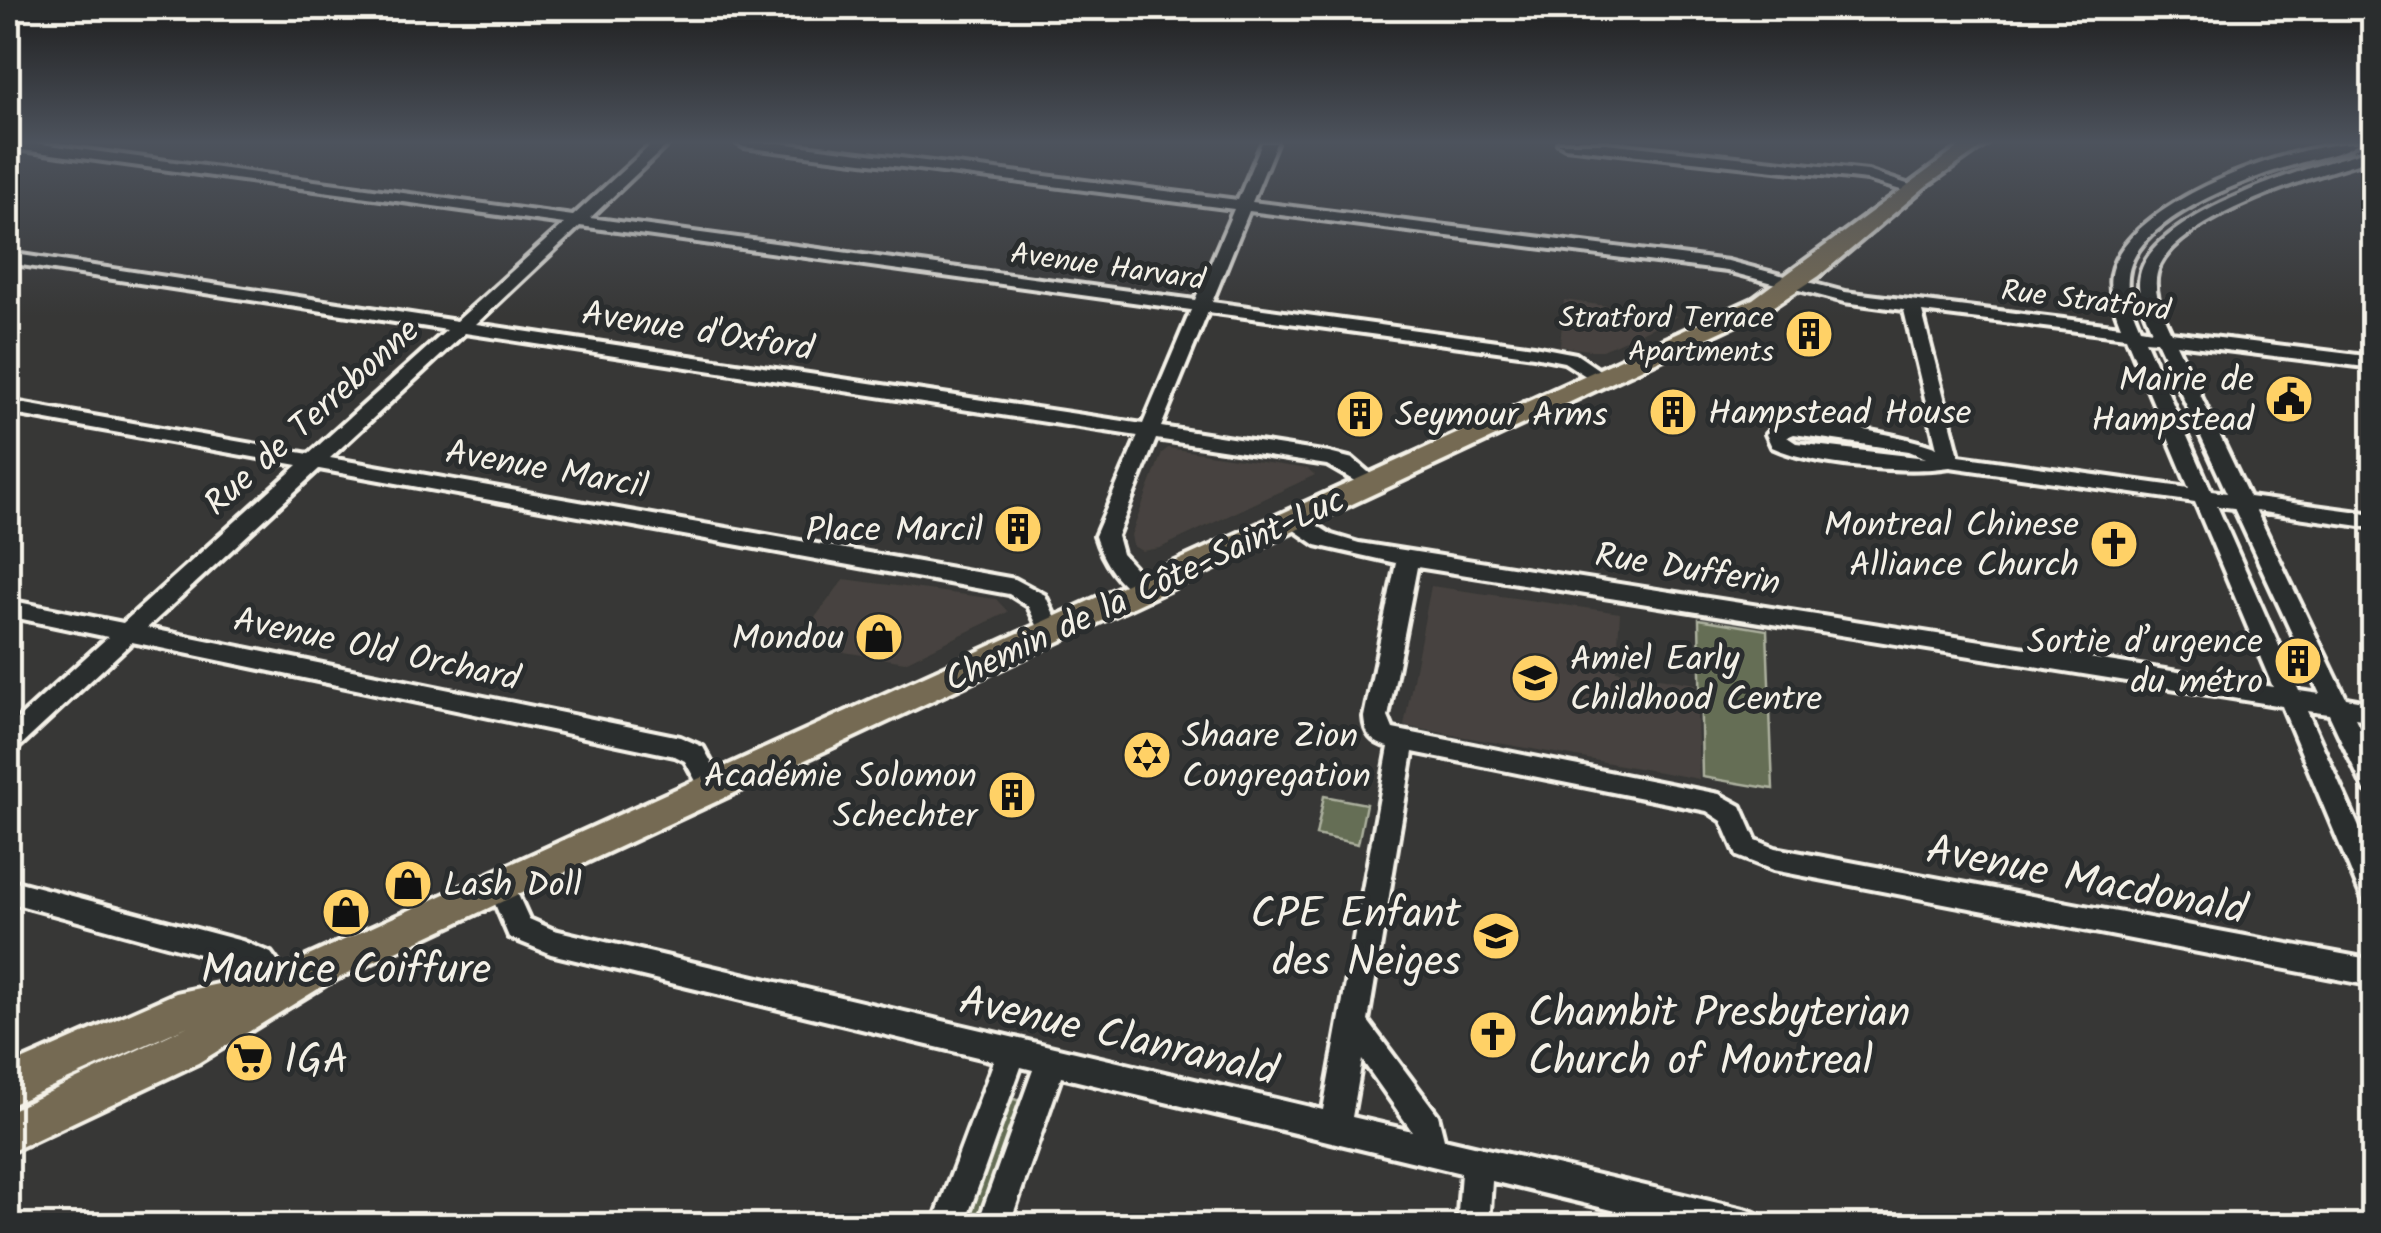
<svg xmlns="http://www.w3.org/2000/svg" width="2381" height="1233" font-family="Kalam,sans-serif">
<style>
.built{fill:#47433f}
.green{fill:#656e55;stroke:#acb09e;stroke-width:2.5}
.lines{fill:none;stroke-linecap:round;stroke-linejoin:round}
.minor-casing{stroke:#f4f1e8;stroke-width:8}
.major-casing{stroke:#f4f1e8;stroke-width:8}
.minor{fill:#2a2d2e;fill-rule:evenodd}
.major{fill:#756b52;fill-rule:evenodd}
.labels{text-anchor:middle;stroke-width:10;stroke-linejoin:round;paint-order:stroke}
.far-street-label{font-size:30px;fill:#f4f1e8;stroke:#2a2d2e}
.far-poi-label{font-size:30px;fill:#f4f1e8;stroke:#2a2d2e;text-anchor:end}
.street-label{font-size:35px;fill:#f4f1e8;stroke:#2a2d2e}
.poi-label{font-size:35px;fill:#f4f1e8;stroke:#2a2d2e;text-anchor:end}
.near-street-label{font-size:42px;fill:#f4f1e8;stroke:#2a2d2e}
.near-poi-label{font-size:42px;fill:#f4f1e8;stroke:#2a2d2e;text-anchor:start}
</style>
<rect width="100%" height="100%" fill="#373736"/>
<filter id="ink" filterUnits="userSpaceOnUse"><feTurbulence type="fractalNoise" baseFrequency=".01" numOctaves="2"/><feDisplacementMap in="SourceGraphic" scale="20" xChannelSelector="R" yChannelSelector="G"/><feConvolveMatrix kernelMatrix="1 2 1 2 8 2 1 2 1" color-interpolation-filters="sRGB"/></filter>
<g filter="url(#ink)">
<!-- built -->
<g class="built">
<path d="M1564,300L1678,316L1603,350H1589L1560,346Z"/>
<path d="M1168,448L1308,469L1315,475L1160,548L1142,551L1133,546L1131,535L1162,453Z"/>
<path d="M844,579L996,599L1008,612L905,662L795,644Z"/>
<path d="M1431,586L1620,613L1616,671L1696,684L1699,779L1404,726Z"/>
</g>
<!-- green -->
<g class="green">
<path d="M1699,619L1767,630L1773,789L1702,777Z"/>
<path d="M1324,796L1366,804L1358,844L1316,835Z"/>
<path d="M1014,1099L1023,1102L983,1225L966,1226L1008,1102Z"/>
</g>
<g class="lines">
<!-- minor casing -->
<g class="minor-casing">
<g id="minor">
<path d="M8,143H34L573,216L653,143H669L590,218L1195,300L1234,209L744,147L737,143H780L1238,200L1262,143H1276L1252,202L1728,261L1845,292L2121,326C2115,311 2108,291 2111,274C2125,202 2293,143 2357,143C2341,155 2313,158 2293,165C2246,179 2133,219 2128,277C2126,295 2133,312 2140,328L2152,330C2144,312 2135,291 2141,271C2160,211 2317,164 2374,149V158C2320,174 2186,214 2160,265C2149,286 2162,313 2171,332L2374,357V368L2176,344L2249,497L2374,514V528L2256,511L2346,698L2374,703V721L2355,718L2374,757V794L2365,791L2329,714L2307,711L2374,861V904L2364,901L2360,893L2282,706L1417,567L1388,717L1393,729L1719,794L1741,806L1756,840L1775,848L2374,960V986L1773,870L1737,856L1722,821L1707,811L1413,752L1368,1021L1438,1115L1444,1139L1748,1210L1759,1215L1764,1226H1678L1492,1181L1489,1226H1457L1461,1173L1061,1077L1009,1226H977L1033,1070L1021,1067L964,1226H932L994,1061L551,954L509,937L487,885L490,877L500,873L510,877L529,919L554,930L1323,1110L1389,747C1372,743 1365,734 1364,717L1396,563L1316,545L1287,525L1284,520L1287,515H1301L1332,535L1359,543L2273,687L2195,502L1950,467C1906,474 1813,466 1772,447L1766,434C1773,427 1785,422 1795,422C1827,422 1908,436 1937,448L1904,310L1844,302L1727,271L1249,211L1212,302L1534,346L1576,354L1611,378L1609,382H1595L1564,362L1534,356L1208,312L1161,427L1329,453L1353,459L1382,484L1372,491L1327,465L1156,439L1117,536L1122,554L1154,589L1143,597C1119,588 1102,559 1095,536L1138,436L465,333L330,458L1015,579L1045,595L1062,632L1051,640L1043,638L1028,606L1009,594L319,469L147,628L680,737L703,747L725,787L721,794L712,797L703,794L685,761L675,756L132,642L17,749L8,752V728L108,637L8,616V600L123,623L298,465L8,413V401L309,454L447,330L8,263V253L457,321L564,224L8,148ZM580,226L1191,310L1143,424L476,324ZM1922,312L2126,337L2189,488L1959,456ZM2145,340L2157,341L2227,493L2211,491ZM1794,434L1909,451L1926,458L1796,443L1787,437ZM2217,506L2234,508L2320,694L2299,691ZM1362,1060L1412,1131L1352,1117Z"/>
<path d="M1558,143H1606L1868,171L1919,188L1911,193L1867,180L1565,147Z"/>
<path d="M8,879L242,941L271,953L296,987L292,996L282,1000L272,996L251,971L229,962L8,902Z"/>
</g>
</g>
<!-- major casing -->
<g class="major-casing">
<path id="major" d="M1965,143H1988L1926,186L1819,276L1769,309L326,984L198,1063L8,1153V1112L188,1026L8,1106V1067L176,993L260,975L269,978L300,960L1753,299Z"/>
</g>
<!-- minor -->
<use href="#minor" class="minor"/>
<!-- major -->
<use href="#major" class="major"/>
</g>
</g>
<!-- sky -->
<linearGradient id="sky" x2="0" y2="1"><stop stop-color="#1e1e1e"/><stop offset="0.45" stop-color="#4d535d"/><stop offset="1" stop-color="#4d535d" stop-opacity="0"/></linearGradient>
<rect width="2381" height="316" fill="url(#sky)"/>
<!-- icons -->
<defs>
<g id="building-disc" transform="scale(2.5)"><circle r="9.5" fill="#ffd166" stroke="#2a2d2e"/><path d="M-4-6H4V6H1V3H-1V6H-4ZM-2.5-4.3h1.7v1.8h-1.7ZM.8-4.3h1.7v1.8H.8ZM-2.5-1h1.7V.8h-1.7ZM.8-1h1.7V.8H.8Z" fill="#111"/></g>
<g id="civic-disc" transform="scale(2.5)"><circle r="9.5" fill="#ffd166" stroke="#2a2d2e"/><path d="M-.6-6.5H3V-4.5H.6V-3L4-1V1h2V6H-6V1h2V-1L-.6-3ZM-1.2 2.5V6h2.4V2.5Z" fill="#111"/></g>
<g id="church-disc" transform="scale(2.5)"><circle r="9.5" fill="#ffd166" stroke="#2a2d2e"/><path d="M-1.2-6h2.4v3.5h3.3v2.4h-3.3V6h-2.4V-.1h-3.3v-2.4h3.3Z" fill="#111"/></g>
<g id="shop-disc" transform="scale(2.5)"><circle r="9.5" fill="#ffd166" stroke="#2a2d2e"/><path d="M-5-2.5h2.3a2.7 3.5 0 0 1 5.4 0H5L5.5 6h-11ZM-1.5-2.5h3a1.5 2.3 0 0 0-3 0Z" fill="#111"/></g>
<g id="school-disc" transform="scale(2.5)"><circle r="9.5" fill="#ffd166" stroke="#2a2d2e"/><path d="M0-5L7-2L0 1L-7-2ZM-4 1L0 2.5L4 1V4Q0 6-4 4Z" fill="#111"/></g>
<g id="synagogue-disc" transform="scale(2.5)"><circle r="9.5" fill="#ffd166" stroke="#2a2d2e"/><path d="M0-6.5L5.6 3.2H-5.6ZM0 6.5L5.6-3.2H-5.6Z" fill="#111"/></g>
<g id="supermarket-disc" transform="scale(2.5)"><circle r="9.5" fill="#ffd166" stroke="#2a2d2e"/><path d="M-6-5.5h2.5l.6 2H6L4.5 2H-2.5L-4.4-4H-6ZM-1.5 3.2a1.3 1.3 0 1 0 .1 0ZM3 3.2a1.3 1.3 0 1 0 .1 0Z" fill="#111"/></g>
</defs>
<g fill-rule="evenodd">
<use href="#building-disc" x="1809" y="334"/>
<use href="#civic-disc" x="2289" y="399"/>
<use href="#building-disc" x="1673" y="412"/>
<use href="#building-disc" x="1360" y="414"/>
<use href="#building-disc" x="1018" y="529"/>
<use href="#church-disc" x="2114" y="544"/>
<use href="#shop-disc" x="879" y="637"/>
<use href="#building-disc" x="2298" y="661"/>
<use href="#school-disc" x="1535" y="678"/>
<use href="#synagogue-disc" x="1147" y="755"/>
<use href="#building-disc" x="1012" y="795"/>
<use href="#shop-disc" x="408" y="884"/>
<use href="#shop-disc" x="346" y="912"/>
<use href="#school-disc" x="1496" y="936"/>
<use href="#church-disc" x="1493" y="1035"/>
<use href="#supermarket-disc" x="249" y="1058"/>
</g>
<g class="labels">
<!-- far-street labels -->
<g class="far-street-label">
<text transform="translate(1108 266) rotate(8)" y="10">Avenue Harvard</text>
<text transform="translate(2086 300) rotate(7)" y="10">Rue Stratford</text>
</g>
<!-- far-poi labels -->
<g class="far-poi-label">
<text x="1774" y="327">Stratford Terrace<tspan x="1774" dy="34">Apartments</tspan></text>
</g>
<!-- street labels -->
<g class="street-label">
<text transform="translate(698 330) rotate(9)" y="12">Avenue d'Oxford</text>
<text transform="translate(311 416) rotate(-42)" y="12">Rue de Terrebonne</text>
<text transform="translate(547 468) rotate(10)" y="12">Avenue Marcil</text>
<text transform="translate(1688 568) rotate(9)" y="12">Rue Dufferin</text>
<text transform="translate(1144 589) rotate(-25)" y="12">Chemin de la Côte-Saint-Luc</text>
<text transform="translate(377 648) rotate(12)" y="12">Avenue Old Orchard</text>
</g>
<!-- poi labels -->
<g class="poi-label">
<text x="2254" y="391">Mairie de<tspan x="2254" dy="40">Hampstead</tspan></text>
<text x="1708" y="424" text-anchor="start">Hampstead House</text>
<text x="1395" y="426" text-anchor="start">Seymour Arms</text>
<text x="2079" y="536">Montreal Chinese<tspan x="2079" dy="40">Alliance Church</tspan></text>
<text x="983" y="541">Place Marcil</text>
<text x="844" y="649">Mondou</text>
<text x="2263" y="653">Sortie d’urgence<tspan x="2263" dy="40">du métro</tspan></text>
<text x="1570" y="670" text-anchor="start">Amiel Early<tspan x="1570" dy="40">Childhood Centre</tspan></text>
<text x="1182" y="747" text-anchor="start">Shaare Zion<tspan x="1182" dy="40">Congregation</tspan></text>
<text x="977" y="787">Académie Solomon<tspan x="977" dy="40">Schechter</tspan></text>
<text x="443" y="896" text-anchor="start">Lash Doll</text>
</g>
<!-- near-street labels -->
<g class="near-street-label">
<text transform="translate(2087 878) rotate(11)" y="15">Avenue Macdonald</text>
<text transform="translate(1119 1034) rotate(13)" y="15">Avenue Clanranald</text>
</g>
<!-- near-poi labels -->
<g class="near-poi-label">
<text x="1461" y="927" text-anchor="end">CPE Enfant<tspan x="1461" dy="48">des Neiges</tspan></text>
<text x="346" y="983" text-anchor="middle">Maurice Coiffure</text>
<text x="1528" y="1026">Chambit Presbyterian<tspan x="1528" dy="48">Church of Montreal</tspan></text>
<text x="284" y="1073">IGA</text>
</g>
</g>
<!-- margin -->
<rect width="2381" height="1233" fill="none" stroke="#2a2d2e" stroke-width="40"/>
<rect x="20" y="20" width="2341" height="1193" fill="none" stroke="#f4f1e8" stroke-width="4" filter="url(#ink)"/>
</svg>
